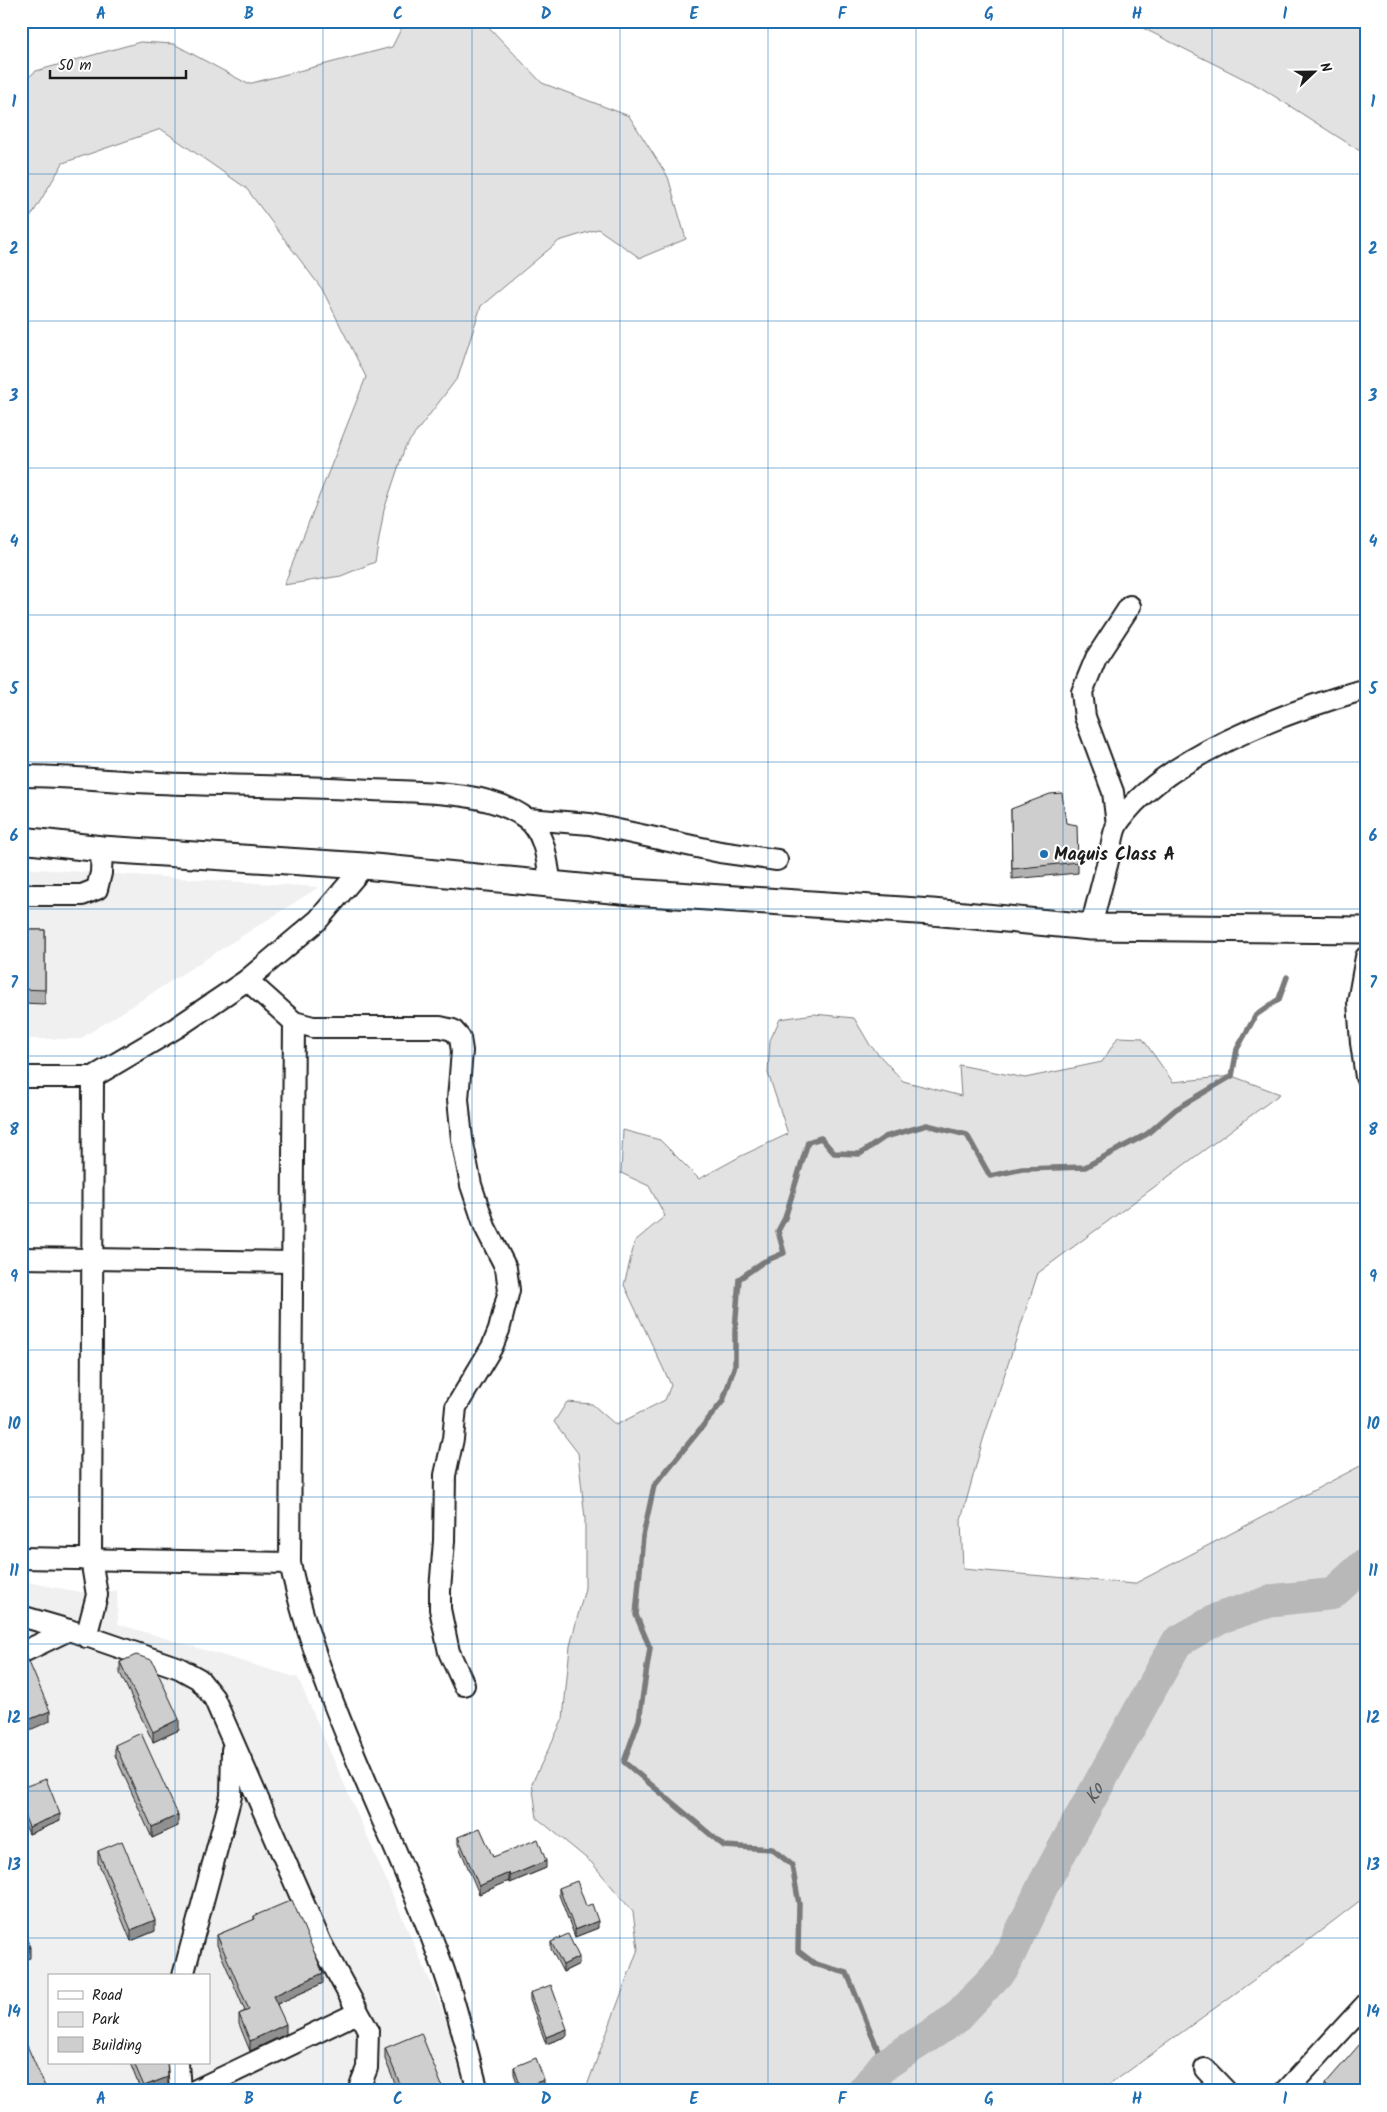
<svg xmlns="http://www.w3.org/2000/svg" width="1387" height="2112" font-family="Kalam,sans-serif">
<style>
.built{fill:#f0f0f0;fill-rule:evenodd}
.green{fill:#e2e2e2;stroke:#7f7f7f}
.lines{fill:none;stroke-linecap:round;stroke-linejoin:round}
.stream{stroke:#7a7a7a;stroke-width:5.5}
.river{stroke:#b8b8b8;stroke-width:32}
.minor-casing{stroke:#1c1c1c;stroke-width:24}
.major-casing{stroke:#1c1c1c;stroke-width:29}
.minor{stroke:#fff;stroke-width:20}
.major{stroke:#fff;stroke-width:25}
.wall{fill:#b1b1b1;stroke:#1c1c1c}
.shaded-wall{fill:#909090;stroke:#1c1c1c}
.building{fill:#cecece;stroke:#1c1c1c}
.grid{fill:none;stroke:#1f6fb2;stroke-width:1;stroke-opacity:0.55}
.poi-dot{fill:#1f6fb2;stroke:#fff;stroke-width:2}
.labels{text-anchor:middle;stroke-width:4;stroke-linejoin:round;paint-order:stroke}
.poi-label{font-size:18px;font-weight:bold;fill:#1c1c1c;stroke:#fff;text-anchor:start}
.water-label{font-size:19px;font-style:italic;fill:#5a5a5a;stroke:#fff}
.neatline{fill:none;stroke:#1f6fb2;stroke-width:2}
.grid-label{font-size:16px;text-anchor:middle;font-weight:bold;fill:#1f6fb2}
</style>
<rect width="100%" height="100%" fill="#fff"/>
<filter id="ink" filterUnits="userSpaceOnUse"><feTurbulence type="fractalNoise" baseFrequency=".02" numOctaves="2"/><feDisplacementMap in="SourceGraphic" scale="10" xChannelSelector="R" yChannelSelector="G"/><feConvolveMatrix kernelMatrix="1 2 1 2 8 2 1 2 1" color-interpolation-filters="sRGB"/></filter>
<g filter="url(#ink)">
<!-- built -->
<g class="built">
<path d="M21,868L319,887L80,1039H21Z"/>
<path d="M21,1581L97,1595L117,1590L118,1624L298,1678L438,1999L453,2037L466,2091H21ZM49,1976H209V2063H49Z"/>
</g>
<!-- green -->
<g class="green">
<path d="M405,21L485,23L542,83L629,116L668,177L686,239L640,258L598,229L559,241L481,306L458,377L405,447L384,510L375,562L341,576L284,585L366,377L322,289L246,188L161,129L63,163L21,233V83L36,71L140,42L174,44L248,84L392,47Z"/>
<path d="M1129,21H1366V164L1360,151L1260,87Z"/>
<path d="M814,1014L854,1018L870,1045L903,1081L961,1096L959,1065L1025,1078L1102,1062L1118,1037L1142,1038L1173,1082L1232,1076L1280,1094L1038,1273L983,1440L961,1520L963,1569L1134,1584L1366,1463V1896L1310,1939L1101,2091H585L638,1949L633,1912L592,1863L537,1818L532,1783L563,1719L570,1646L585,1588V1519L578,1453L554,1422L567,1402L592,1404L616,1425L665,1400L671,1385L624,1285L635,1241L665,1216L649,1186L621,1173L623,1130L660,1140L699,1179L741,1156L788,1134L768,1073L770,1040L780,1019Z"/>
</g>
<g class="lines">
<!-- stream -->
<path class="stream" d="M884,2065L847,1973L815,1964L798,1951L799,1904L792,1865L772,1849L724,1846L624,1762L639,1720L650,1648L636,1615L643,1536L654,1486L723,1401L735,1365V1330L739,1279L763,1262L784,1253L778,1231L785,1218L808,1142L821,1138L834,1153L860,1154L885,1137L927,1125L967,1135L990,1176L1022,1169L1085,1167L1147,1134L1176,1109L1232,1076L1237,1049L1256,1015L1279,999L1287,977"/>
<!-- river -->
<path class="river" id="s1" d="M863,2091L884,2065L955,2019L1004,1967L1043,1885L1177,1642L1219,1618L1275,1600L1332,1594L1366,1563"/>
<!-- minor casing -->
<g class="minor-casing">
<g id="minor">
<path d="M21,776C67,776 112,781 157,783C229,786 301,786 373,790C417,792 490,790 527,819C546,834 547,863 551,885"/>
<path d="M528,819L590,824L720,852L777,860"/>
<path d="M1117,825L1113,792L1085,717L1082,692L1096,658L1130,606"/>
<path d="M21,895H82L97,889L101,873L102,849"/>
<path d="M1091,927C1097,902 1104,877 1110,853C1112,844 1113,831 1118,823C1162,758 1286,712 1359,691"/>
<path d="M1366,957L1358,1002L1361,1043L1366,1077"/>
<path d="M247,980L294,1022L290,1563C319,1697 388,1821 436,1949C454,1994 465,2044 478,2091"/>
<path d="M294,1022L313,1027H440L453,1030L460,1038L462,1051L458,1099L462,1139L471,1185L485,1227L506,1268L509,1290L499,1330L492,1347L456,1407L453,1439L445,1475L444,1541L440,1590V1609L449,1652L464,1685"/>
<path d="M21,1077H93L176,1028L247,980L318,920L364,866"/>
<path d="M21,1258L291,1262"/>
<path d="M21,1558L290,1563"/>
<path d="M21,1616L69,1630L179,1668L199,1679L214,1698L321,1943L368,2030L367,2068L358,2091"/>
<path d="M86,1637L97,1595L91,1559L93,1077"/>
<path d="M21,1653L69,1630"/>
<path d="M183,1976L231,1796L232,1750"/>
<path d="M178,2063L180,2091"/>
<path d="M1205,2069L1226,2091"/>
<path d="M194,2091L357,2013"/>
<path d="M1286,2091L1366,2004"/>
</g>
</g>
<!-- major casing -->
<g class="major-casing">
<path id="major" d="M21,840L102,849L364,866L632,892L932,912L1091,927L1366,930"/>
</g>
<!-- minor -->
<use href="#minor" class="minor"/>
<!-- major -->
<use href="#major" class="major"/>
</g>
<!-- wall -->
<g class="wall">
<path d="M1011,809L1066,823L1078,862V873L1012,879Z"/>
<path d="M21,930H45V1004L21,1003Z"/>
<path d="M120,1662L179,1730L153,1742L120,1673Z"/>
<path d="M115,1745L178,1826L152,1838L115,1755Z"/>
<path d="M21,1788L60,1821L29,1834L21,1816Z"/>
<path d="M458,1837L493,1857L546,1868L510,1883L509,1881L479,1894L458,1844Z"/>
<path d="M98,1851L155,1931L131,1941L98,1862Z"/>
<path d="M559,1888L586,1906L598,1928L575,1937L559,1895Z"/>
<path d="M254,1916L323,1983L277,2004L286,2034L250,2051L239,2024V2014L245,2011L217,1945V1935L254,1920Z"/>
<path d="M551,1942L579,1964L563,1972L551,1949Z"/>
<path d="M530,1993L567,2036L546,2044L530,2000Z"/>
<path d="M385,2048L444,2091H398L385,2059Z"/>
<path d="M130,2063H167L168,2087L159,2091H141Z"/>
<path d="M514,2067L544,2087L533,2091H520L514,2074Z"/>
<path d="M1325,2084L1366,2091H1325Z"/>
</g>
<!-- shaded-wall -->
<g class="shaded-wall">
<path d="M50,1711V1721L21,1734V1723Z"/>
<path d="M179,1719V1730L153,1742V1732Z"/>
<path d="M60,1814V1821L29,1834V1827Z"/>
<path d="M178,1815V1826L152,1838V1827Z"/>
<path d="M546,1861V1868L510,1883V1876Z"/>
<path d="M509,1873V1881L479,1894V1886Z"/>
<path d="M155,1920V1931L131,1941V1930Z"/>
<path d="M598,1921V1928L575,1937V1930Z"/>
<path d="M30,1947V1958L21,1961V1951Z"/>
<path d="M579,1957V1964L563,1972V1965Z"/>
<path d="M323,1973V1983L273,2006V1996Z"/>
<path d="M286,2024V2034L250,2051V2041Z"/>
<path d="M567,2029V2036L546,2044V2037Z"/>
<path d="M168,2077V2087L159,2091H144V2086Z"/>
<path d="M544,2080V2087L533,2091H521V2088Z"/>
</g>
<!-- building -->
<g class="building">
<path d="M1062,793L1066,823L1077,825L1078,862L1012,869L1011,809L1050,794Z"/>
<path d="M21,930H45V990L21,989Z"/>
<path d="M26,1655L50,1711L21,1723V1657Z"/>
<path d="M136,1655L152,1660L179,1719L153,1732L120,1662Z"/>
<path d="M141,1733L178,1815L152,1827L115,1745Z"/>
<path d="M46,1779L60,1814L29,1827L21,1808V1788Z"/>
<path d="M480,1828L493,1857L538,1839L546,1861L510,1876L509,1873L479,1886L458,1837Z"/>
<path d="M122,1841L155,1920L131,1930L98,1851Z"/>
<path d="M577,1881L586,1906L592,1904L598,1921L575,1930L559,1888Z"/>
<path d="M292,1900L323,1973L273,1996L286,2024L250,2041L239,2014L249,2010L217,1935L255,1919L254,1916Z"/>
<path d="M21,1925L30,1947L21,1951Z"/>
<path d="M568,1934L579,1957L563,1965L551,1942Z"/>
<path d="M551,1985L567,2029L546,2037L530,1993Z"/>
<path d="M421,2033L444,2091H403L385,2048Z"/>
<path d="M22,2034L47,2091H21V2035Z"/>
<path d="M1360,2044L1366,2050V2091H1332L1325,2084Z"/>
<path d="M536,2058L544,2080L521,2088L514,2067Z"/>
<path d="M134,2063H167L168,2077L144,2086Z"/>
</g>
</g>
<!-- grid -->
<path class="grid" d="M175,21V1976M323,21V2091M472,21V2091M620,21V2091M768,21V2091M916,21V2091M1063,21V2091M1212,21V2091M21,174H1366M21,321H1366M21,468H1366M21,615H1366M21,762H1366M21,909H1366M21,1056H1366M21,1203H1366M21,1350H1366M21,1497H1366M21,1644H1366M21,1791H1366M21,1938H1366M175,2063V2091"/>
<!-- markers -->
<circle class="poi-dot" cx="1044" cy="854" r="5"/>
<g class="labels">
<!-- poi labels -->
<g class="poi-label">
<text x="1054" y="860">Maquis Class A</text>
</g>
<!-- water labels -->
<g class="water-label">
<text dy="7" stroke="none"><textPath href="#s1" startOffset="385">Ko</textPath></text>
</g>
</g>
<!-- margin -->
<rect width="1387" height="2112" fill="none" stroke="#fff" stroke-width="55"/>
<!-- legend -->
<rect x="48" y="1974" width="162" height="90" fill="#ffffff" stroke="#a4a4a4"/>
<rect x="58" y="1991" width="25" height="8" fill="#ffffff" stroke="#a4a4a4"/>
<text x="92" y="2000" font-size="15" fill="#1c1c1c">Road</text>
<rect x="58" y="2012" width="25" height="15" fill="#e2e2e2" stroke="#a4a4a4"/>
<text x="92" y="2024" font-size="15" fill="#1c1c1c">Park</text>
<rect x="58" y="2037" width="25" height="15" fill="#cecece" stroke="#a4a4a4"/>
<text x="92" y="2050" font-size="15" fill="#1c1c1c">Building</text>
<!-- north arrow -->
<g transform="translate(1314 72) rotate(68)" stroke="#ffffff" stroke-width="4" paint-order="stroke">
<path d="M0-4L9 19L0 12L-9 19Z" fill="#1c1c1c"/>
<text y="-8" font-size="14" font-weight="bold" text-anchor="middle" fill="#1c1c1c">N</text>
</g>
<!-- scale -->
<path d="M50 70v8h136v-8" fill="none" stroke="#1c1c1c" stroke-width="2.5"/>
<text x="58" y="70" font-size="15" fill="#1c1c1c" stroke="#ffffff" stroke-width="4" paint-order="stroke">50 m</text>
<rect x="28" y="28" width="1332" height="2056" class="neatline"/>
<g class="grid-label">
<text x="101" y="19">A</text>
<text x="249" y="19">B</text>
<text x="398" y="19">C</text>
<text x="546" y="19">D</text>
<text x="694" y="19">E</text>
<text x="842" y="19">F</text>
<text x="989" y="19">G</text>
<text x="1137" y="19">H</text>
<text x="1285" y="19">I</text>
<text x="14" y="107">1</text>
<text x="1373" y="107">1</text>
<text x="14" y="254">2</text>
<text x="1373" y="254">2</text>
<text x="14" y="401">3</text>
<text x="1373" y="401">3</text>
<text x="14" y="547">4</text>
<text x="1373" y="547">4</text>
<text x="14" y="694">5</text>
<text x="1373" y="694">5</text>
<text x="14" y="841">6</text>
<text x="1373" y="841">6</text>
<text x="14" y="988">7</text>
<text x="1373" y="988">7</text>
<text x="14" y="1135">8</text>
<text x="1373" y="1135">8</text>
<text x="14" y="1282">9</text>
<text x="1373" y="1282">9</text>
<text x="14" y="1429">10</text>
<text x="1373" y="1429">10</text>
<text x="14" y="1576">11</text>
<text x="1373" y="1576">11</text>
<text x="14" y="1723">12</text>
<text x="1373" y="1723">12</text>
<text x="14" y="1870">13</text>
<text x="1373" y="1870">13</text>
<text x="14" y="2017">14</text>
<text x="1373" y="2017">14</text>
<text x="101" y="2104">A</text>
<text x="249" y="2104">B</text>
<text x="398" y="2104">C</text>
<text x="546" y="2104">D</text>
<text x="694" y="2104">E</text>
<text x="842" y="2104">F</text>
<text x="989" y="2104">G</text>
<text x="1137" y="2104">H</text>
<text x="1285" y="2104">I</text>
</g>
</svg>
